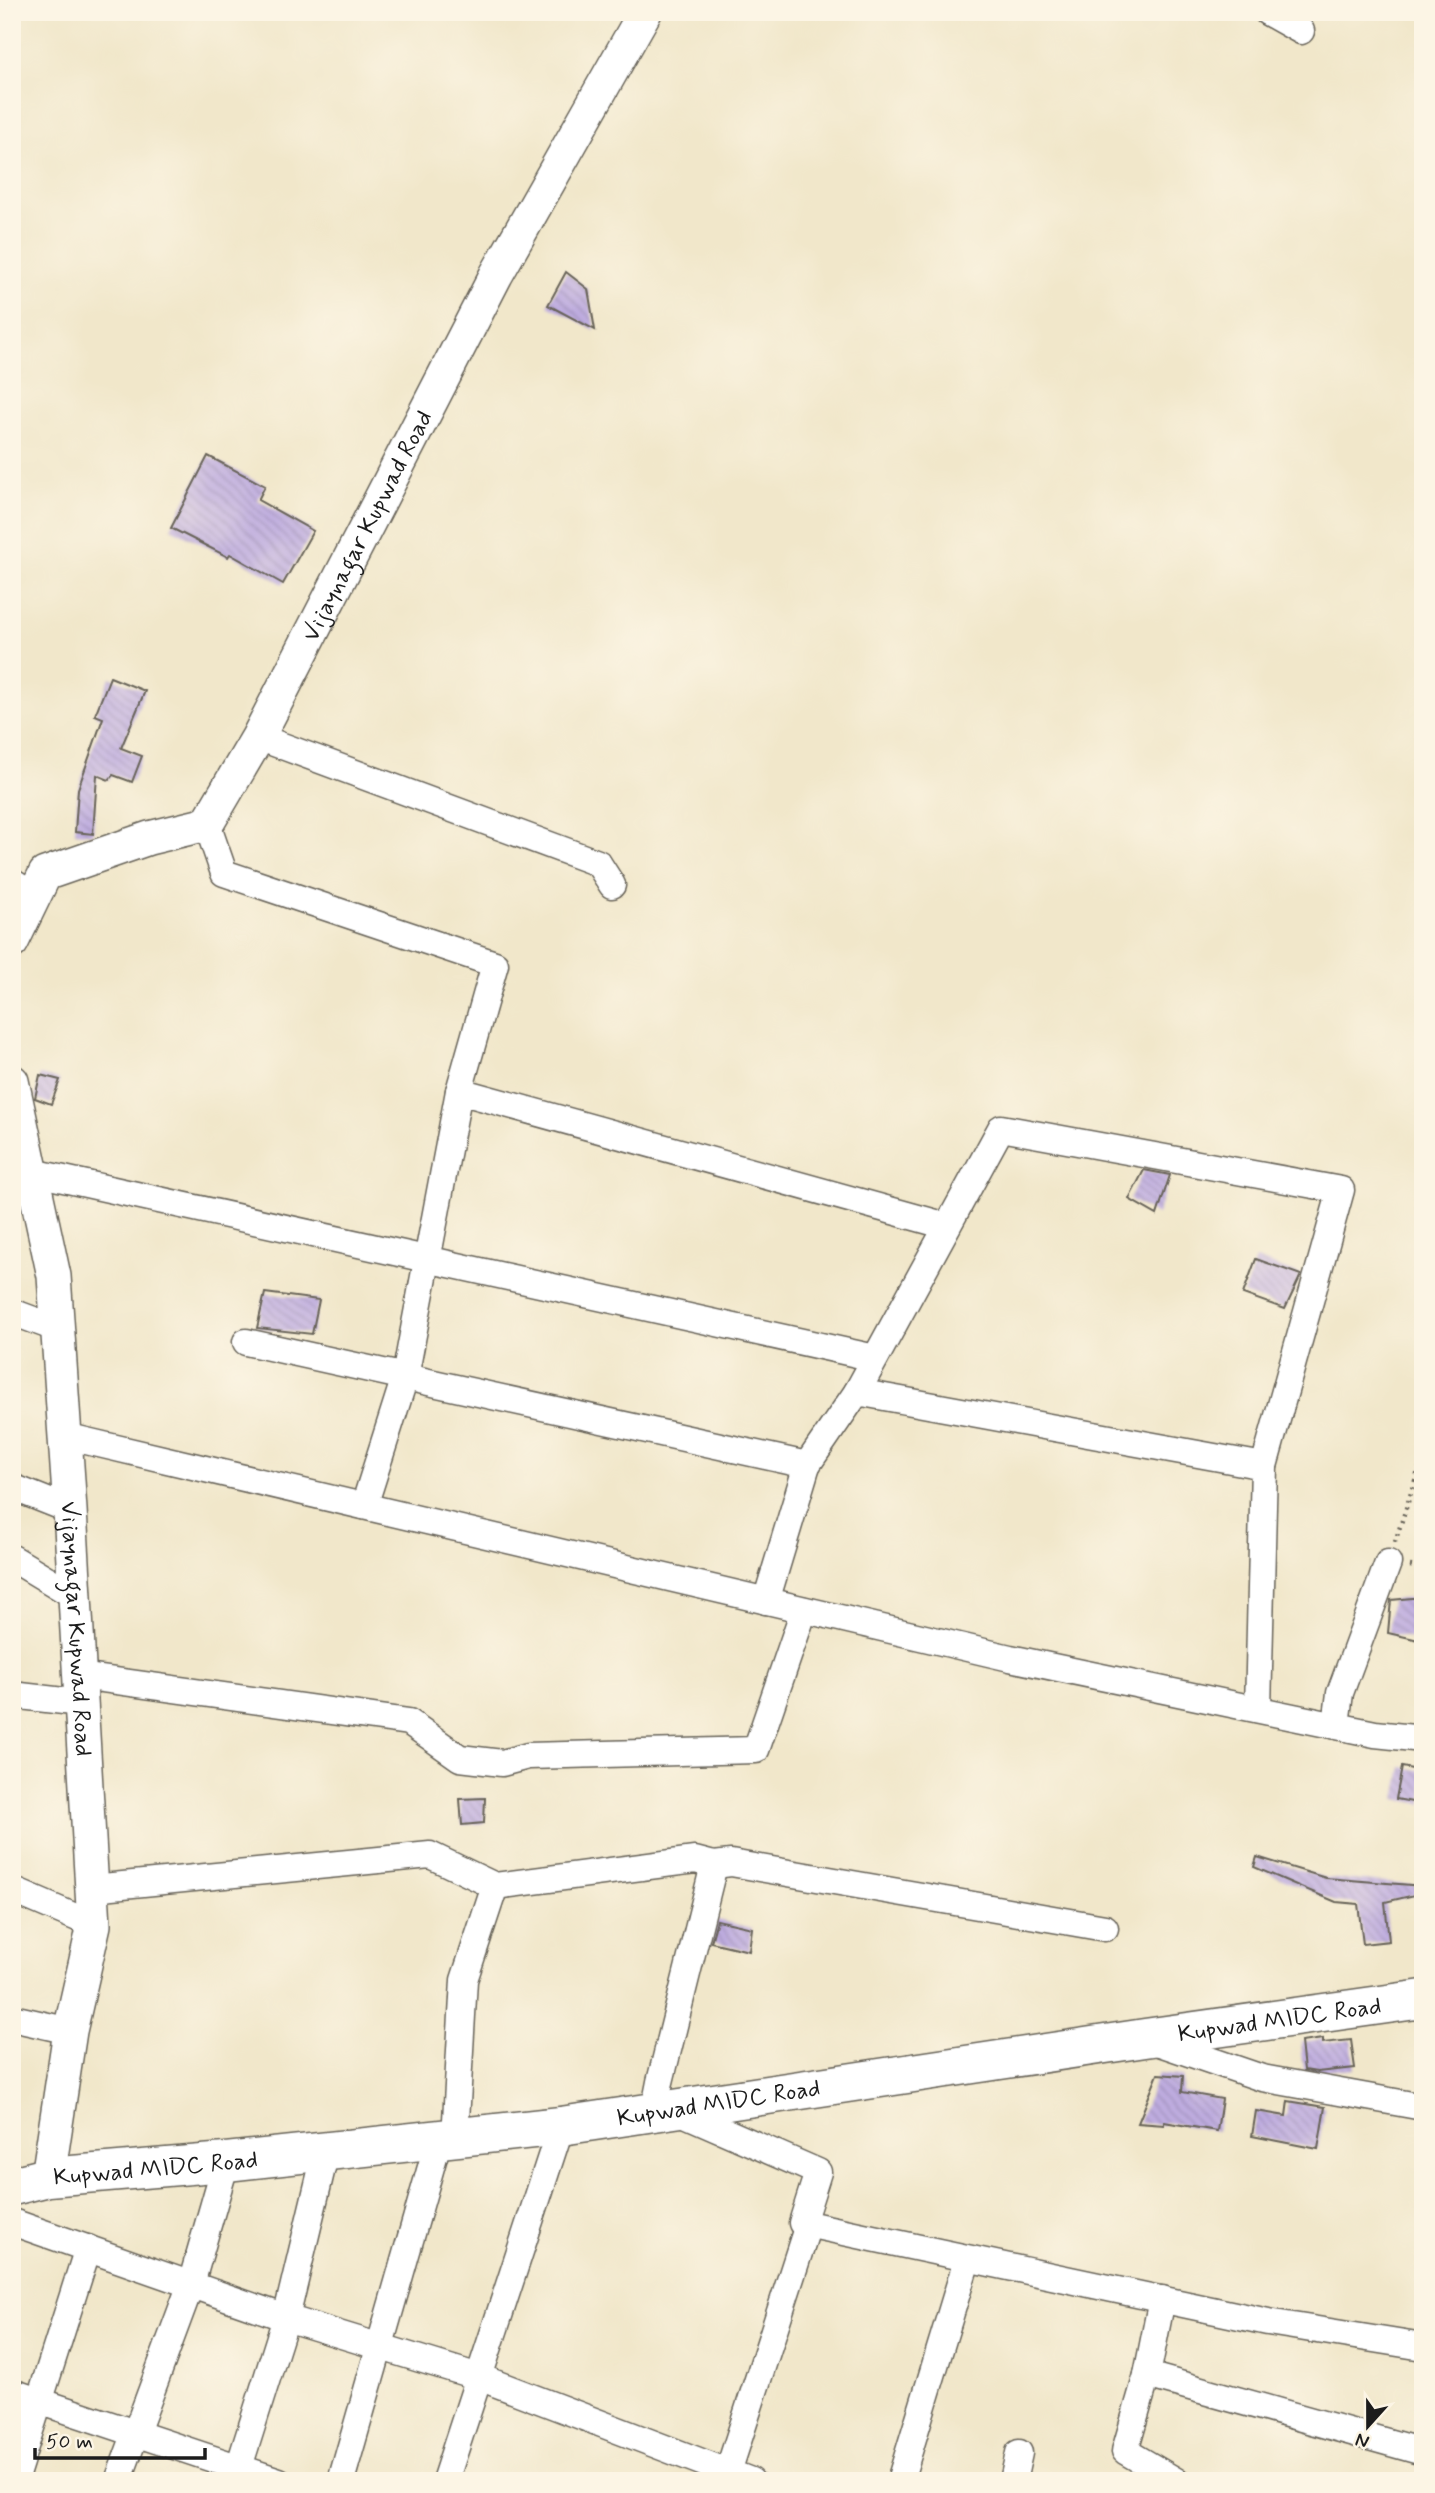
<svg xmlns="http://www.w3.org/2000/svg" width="1435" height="2493" font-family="Mynerve,sans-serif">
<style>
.building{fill:url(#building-back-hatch)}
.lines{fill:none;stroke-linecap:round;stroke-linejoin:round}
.minor-casing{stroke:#676359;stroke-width:29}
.tertiary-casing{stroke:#676359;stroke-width:36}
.primary-casing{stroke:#676359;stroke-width:41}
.path{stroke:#676359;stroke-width:4.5;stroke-dasharray:2 5;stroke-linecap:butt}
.minor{stroke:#fff;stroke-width:26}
.tertiary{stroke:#fff;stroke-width:33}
.primary{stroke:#fff;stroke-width:38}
.labels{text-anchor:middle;stroke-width:5;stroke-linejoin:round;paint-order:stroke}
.street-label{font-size:24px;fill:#1c1c1c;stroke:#fcf5e5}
</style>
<defs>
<pattern id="building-back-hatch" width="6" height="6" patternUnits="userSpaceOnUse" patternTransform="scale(1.75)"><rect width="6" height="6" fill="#beacdf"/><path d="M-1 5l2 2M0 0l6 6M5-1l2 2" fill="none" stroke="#a393bf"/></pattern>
</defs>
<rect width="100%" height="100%" fill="#fcf5e5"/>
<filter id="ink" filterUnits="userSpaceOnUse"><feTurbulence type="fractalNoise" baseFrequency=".0143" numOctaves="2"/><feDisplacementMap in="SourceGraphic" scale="14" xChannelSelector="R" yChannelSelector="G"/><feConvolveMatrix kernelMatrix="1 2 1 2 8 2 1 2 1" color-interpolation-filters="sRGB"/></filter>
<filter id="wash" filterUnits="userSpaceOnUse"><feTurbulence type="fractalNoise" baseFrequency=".00686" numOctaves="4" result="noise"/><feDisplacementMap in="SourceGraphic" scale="28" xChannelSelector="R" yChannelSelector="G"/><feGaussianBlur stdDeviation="1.57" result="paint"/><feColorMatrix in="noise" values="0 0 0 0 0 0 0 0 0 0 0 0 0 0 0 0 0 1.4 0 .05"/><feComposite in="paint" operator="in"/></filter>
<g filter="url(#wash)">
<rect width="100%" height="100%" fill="#f1e7ca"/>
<g id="blocks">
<!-- building -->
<g class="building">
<path d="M566,272L588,289L595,330L548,305Z"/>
<path d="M208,456L265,486L258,500L313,531L283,584L230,554L228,557L171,528Z"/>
<path d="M110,677L145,691L121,748L142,756L132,782L113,775L109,780L97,775L93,834L75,832L78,789L103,718L95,715Z"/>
<path d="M40,1075L60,1080L51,1104L35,1098Z"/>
<path d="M1144,1170L1170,1175L1157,1215L1129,1199Z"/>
<path d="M1256,1259L1301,1275L1285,1309L1243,1294Z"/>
<path d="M265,1293L319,1300L312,1334L257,1328Z"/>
<path d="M1423,1597V1641L1388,1633L1391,1600Z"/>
<path d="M1402,1767L1423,1771V1804L1396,1799Z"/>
<path d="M485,1798L484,1823L462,1825L460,1799Z"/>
<path d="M1257,1857L1326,1878L1423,1886V1893L1385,1902L1389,1941L1363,1944L1358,1904L1336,1902L1254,1867Z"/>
<path d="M717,1920L752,1928L749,1951L711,1942Z"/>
<path d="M1323,2039V2043L1351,2040L1355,2068L1317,2072L1304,2070L1301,2042Z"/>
<path d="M1158,2074L1183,2076L1182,2092L1222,2099L1217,2131L1164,2122V2125L1138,2123Z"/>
<path d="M1288,2101L1325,2107L1318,2149L1252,2136L1256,2111L1286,2116Z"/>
</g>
</g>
</g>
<g filter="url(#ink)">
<use href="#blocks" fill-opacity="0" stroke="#676359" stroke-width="2"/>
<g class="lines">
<!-- minor casing -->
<g class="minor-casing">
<g id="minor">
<path d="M1267,12L1301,31"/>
<path d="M258,737L598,863L612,885"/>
<path d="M207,824L224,873L495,964L459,1091L405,1377L364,1506"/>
<path d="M12,882L34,896"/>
<path d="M459,1091L947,1226"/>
<path d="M32,1172L875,1358"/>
<path d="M12,1312L58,1329"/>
<path d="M246,1342L807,1465L766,1601"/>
<path d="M857,1392L1001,1128L1341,1190L1264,1466"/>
<path d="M65,1436L1010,1658L1375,1734L1423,1739"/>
<path d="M807,1465L857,1392L1264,1466L1258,1709"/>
<path d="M12,1487L70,1510"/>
<path d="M12,1558L75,1596"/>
<path d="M80,1676L409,1722L460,1758L502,1763L528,1756L756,1750L804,1610"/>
<path d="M12,1695L81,1703"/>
<path d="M1336,1725L1340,1693L1388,1563"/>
<path d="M495,1886L695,1860L714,1865L731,1863L1105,1928"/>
<path d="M92,1888L430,1855L495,1886L464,1980L455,2138"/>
<path d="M12,1890L94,1925"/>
<path d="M12,2018L70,2031"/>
<path d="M1154,2041L1262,2078L1423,2107"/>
<path d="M676,2110L818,2172L802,2223L1268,2322L1423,2347"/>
<path d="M654,2112L660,2082L714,1865"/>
<path d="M12,2222L286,2318L479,2377L751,2481"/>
<path d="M1162,2299L1147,2375L1423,2452"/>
<path d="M1147,2375L1125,2451L1176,2481"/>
<path d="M12,2392L279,2481"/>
<path d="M239,2467L286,2318L326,2151"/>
<path d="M728,2472L808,2225"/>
<path d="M14,2481L88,2248"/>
<path d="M118,2481L191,2284L226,2162"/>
<path d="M341,2481L439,2139"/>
<path d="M445,2481L561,2126"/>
<path d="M900,2481L967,2260"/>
<path d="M1013,2481L1019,2453"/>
</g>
</g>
<!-- tertiary casing -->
<g class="tertiary-casing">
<g id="tertiary">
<path id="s1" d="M12,942L45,874L149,838L207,824L258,737L496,275L645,12"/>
<path id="s2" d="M12,1081L54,1276L70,1510L94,1925L70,2031L48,2177"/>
</g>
</g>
<!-- primary casing -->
<g class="primary-casing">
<g id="primary">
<path id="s3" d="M12,2186L48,2177L226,2162L561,2126L1145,2038L1423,1999"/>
</g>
</g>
<!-- path -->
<g class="path">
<path d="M1395,1542L1423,1456"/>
<path d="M1410,1566L1423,1568"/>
</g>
<!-- minor -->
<use href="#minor" class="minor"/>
<!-- tertiary -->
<use href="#tertiary" class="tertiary"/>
<!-- primary -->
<use href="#primary" class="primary"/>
</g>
</g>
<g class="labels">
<!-- street labels -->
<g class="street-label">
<text dy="8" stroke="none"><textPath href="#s1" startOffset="584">Vijaynagar Kupwad Road</textPath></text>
<text dy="8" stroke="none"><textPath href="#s2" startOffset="553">Vijaynagar Kupwad Road</textPath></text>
<text dy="8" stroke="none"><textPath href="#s3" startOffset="1279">Kupwad MIDC Road</textPath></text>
<text dy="8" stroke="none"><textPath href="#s3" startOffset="712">Kupwad MIDC Road</textPath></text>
<text dy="8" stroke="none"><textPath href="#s3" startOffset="145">Kupwad MIDC Road</textPath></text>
</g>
</g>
<!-- margin -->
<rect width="1435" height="2493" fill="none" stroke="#fcf5e5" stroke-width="42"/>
<!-- north arrow -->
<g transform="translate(1368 2426) rotate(201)" stroke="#fcf5e5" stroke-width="5" paint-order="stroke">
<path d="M0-5L12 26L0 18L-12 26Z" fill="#1c1c1c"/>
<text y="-10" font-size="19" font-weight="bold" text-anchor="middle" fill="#1c1c1c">N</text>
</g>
<!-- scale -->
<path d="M35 2448v10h170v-10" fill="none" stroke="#1c1c1c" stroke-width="3.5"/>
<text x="46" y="2448" font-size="21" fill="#1c1c1c" stroke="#fcf5e5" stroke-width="5" paint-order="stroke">50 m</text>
</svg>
